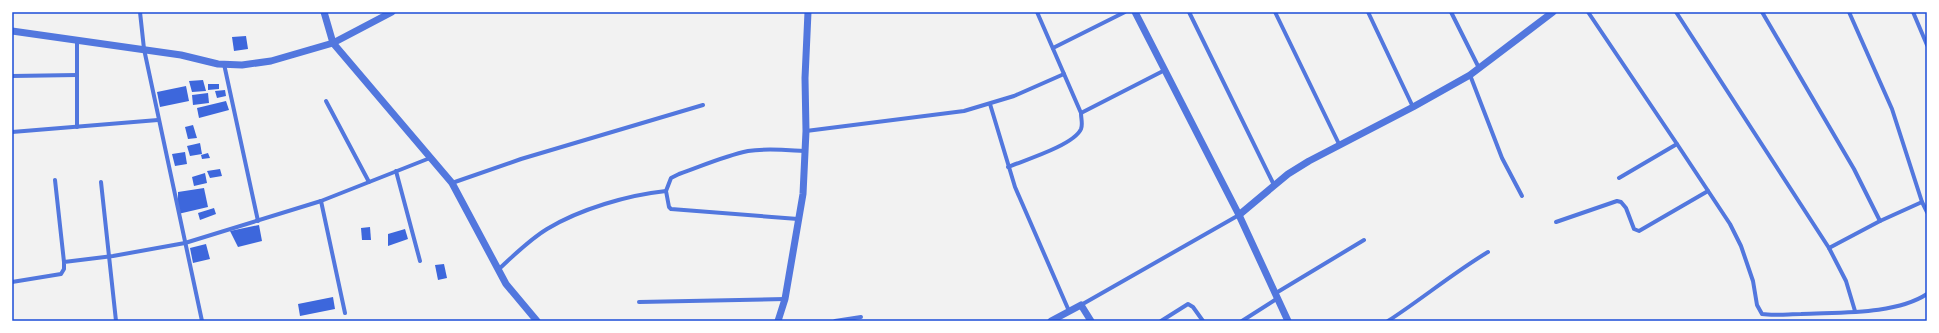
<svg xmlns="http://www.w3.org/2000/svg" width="1939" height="333" font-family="'Source Sans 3',sans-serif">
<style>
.building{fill:#3d67dc}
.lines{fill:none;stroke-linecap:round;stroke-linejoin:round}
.minor{stroke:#5277de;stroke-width:4}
.tertiary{stroke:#5277de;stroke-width:7}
.neatline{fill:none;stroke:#1d4ed8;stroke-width:1.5}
</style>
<rect width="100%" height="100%" fill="#f2f2f2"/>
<!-- building -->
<g class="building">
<path d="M246,36L248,49L234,51L232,37Z"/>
<path d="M203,80L206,91L192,92L189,81Z"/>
<path d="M208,84H219V89L208,90Z"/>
<path d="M186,86L189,101L160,107L157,92Z"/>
<path d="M225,90L226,96L217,98L215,91Z"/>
<path d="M208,93L209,103L193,105L192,95Z"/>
<path d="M226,101L229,110L199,118L197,108Z"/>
<path d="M193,125L197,138L188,139L185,127Z"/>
<path d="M200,143L202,154L190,156L187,146Z"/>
<path d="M185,152L187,164L175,166L172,154Z"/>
<path d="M208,153L210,158L202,159L201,155Z"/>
<path d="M220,169L222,176L210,178L207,171Z"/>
<path d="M205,173L207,183L194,186L192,177Z"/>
<path d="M204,188L208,207L178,214V192Z"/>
<path d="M214,208L216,214L200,220L198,213Z"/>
<path d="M259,225L262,241L238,247L230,231Z"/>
<path d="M370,227L371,240H362L361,228Z"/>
<path d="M405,229L408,239L388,246V234Z"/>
<path d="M206,244L210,259L193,263L190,248Z"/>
<path d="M444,264L447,278L438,280L435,265Z"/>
<path d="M333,297L335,309L300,316L298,304Z"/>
</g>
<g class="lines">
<!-- minor -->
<g class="minor">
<path d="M140,12L144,49L202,321"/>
<path d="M1037,12L1081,113L1165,70"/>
<path d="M1189,12L1274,185"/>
<path d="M1275,12L1339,144"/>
<path d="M1368,12L1413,107"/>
<path d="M1451,12L1479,68"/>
<path d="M1588,12L1677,144"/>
<path d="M1676,12L1829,248L1846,281L1855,311"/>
<path d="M1762,12L1854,169L1880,221"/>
<path d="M1849,12L1892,109L1922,202"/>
<path d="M1913,12L1927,45"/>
<path d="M77,41V127"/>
<path d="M1053,48L1125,12"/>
<path d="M224,64L258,221"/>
<path d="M1470,75L1502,158L1522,196"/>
<path d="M12,76L77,75"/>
<path d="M326,101L369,182"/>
<path d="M990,104L1015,187L1069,311"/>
<path d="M806,131L964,111L1014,96L1064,74"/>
<path d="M12,132L158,120"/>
<path d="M1008,167C1025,160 1074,145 1081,129C1083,124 1081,119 1081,113"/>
<path d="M396,171L420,261"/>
<path d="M1619,178L1677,144L1730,224L1741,246L1753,281L1757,305L1762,314C1774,316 1789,314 1801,314C1839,312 1895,315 1927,294"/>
<path d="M55,180L64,262"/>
<path d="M101,182L116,321"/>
<path d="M452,183L521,159L703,105"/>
<path d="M666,191L669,207L671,209L798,219"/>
<path d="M321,201L345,313"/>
<path d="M1556,222L1617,201L1621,202L1626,208L1634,229L1639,231L1708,191"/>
<path d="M1829,248L1880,221L1922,202L1927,212"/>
<path d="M498,270C514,255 529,240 547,229C580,209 628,195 666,191L671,178L679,174C702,166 724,156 748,151C766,148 785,150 804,151"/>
<path d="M12,282L61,274L64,269V262L113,256L185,243L321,201L430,158"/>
<path d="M1276,293L1364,240"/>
<path d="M639,302L785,299"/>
<path d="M1081,305L1239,215"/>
<path d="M835,321L861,317"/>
<path d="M1161,321L1188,304L1193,307L1203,321"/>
<path d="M1242,321L1278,298"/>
<path d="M1388,321C1422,299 1453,273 1488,252"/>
</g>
<!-- tertiary -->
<g class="tertiary">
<path d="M324,12L333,43L452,183L506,284L537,321"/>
<path d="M1135,12L1239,215L1288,321"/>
<path d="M12,31L181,55L218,64L242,65L271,61L333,43L392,12"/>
<path d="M1239,215L1288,174L1309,161L1413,107L1470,75L1553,12"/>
<path d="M778,321L785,299L803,194L806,131L805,78L808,12"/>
<path d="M1051,321L1081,305L1091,321"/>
</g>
</g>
<!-- border -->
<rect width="1939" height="333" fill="none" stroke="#ffffff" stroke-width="26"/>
<rect x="13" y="13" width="1913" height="307" class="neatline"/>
</svg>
